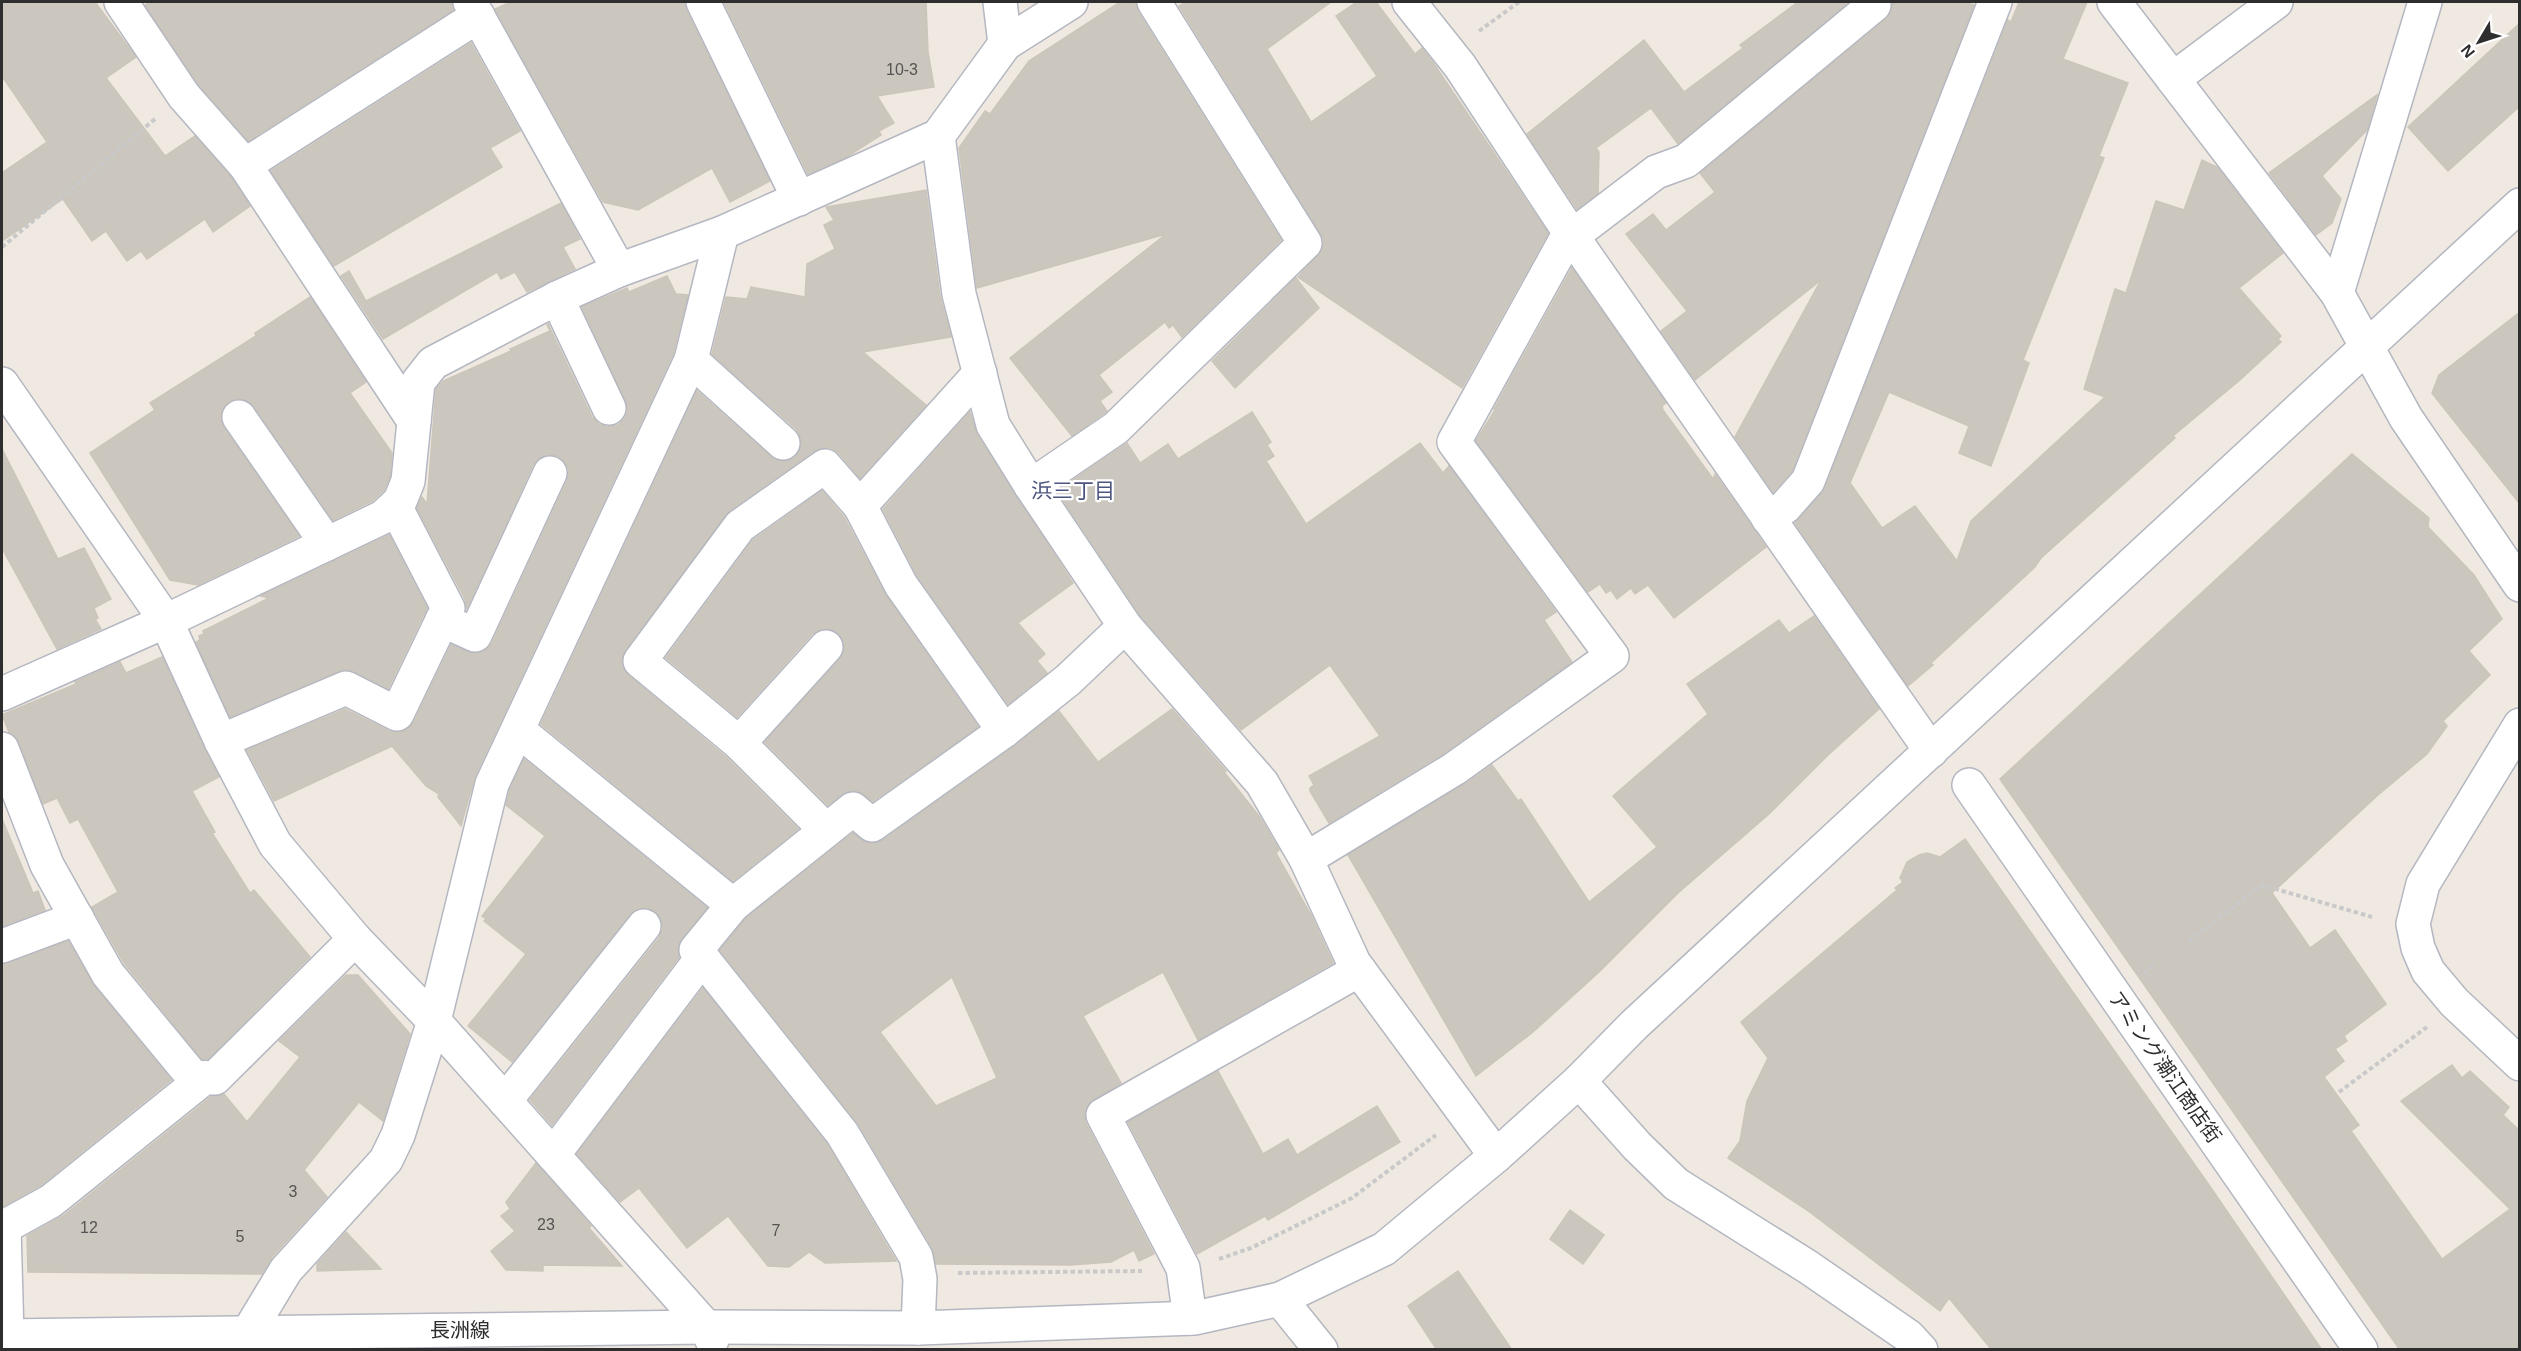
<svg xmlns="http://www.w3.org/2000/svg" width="2521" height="1351" font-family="Arial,'Noto Sans JP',sans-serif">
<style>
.building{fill:#cbc7bf;stroke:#cbc5ba;stroke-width:1.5;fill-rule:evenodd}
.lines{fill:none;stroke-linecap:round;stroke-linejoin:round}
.minor-casing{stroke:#b4b7c1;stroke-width:36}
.path{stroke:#c9c9c9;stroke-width:4;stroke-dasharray:4.5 3;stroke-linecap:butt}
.minor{stroke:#fff;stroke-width:33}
.labels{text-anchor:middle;stroke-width:4.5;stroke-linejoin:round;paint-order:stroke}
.number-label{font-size:16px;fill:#555452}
.street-label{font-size:20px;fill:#2e2e2e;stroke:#fff}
.neighbourhood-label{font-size:21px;fill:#4d5680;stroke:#fff}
</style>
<rect width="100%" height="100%" fill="#efe9e1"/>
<!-- building -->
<g class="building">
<path d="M2,2H95L136,57L106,78L165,156L195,136L230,176L250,206L213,232L205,219L147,259L141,251L127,261L106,231L92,241L63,199L2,241V173L47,142L2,76Z"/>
<path d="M150,2H451L453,10L248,141L199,85L145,5Z"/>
<path d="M511,2H684L686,10L770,181L730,202L712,168L638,210L603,202L495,9Z"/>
<path d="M724,2H926L928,52L934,87L877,96L894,123L879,131L881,135L848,156L808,174Z"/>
<path d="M1120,2H1135L1138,12L1281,240L1182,337L1173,325L1169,328L1165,322L1099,375L1112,392L1100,401L1107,411L1072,436L1010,358L1166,234L977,288L959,148L985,111L990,114L1029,61Z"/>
<path d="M1186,2H1331L1267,49L1311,122L1377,76L1336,16L1357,2H1376L1415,54L1422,48L1434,64L1548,233L1462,388L1298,277L1322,250L1324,241L1321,234L1179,6Z"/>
<path d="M1798,2H1849L1678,144L1651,108L1596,148L1599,152L1598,193L1577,209L1527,134L1644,40L1684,92L1743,48L1740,45Z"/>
<path d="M1892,2H1964L1974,5L1792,471L1773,492L1735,437L1821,280L1695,380L1661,331L1687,311L1626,234L1653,214L1666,230L1715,192L1700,173L1886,19L1891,12Z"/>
<path d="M2019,2H2087L2063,59L2128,83L2099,156L2104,158L2023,360L2029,363L1991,466L1959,453L1969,426L1889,392L1850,483L1882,528L1915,506L1957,561L1971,521L2105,397L2084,389L2115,289L2126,293L2156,201L2184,210L2202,160L2217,167L2283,253L2239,288L2281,336L2278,339L2281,342L2241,379L2173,436L2175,438L2041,558L2035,567L1931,663L1933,665L1908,686L1795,523L1825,488L2008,20L2011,22Z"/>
<path d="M2520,23V106L2448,171L2408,127Z"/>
<path d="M471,43L520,131L490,148L502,167L334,266L271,171Z"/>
<path d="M2377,95L2367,130L2322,176L2341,199L2332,223L2316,235L2269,173Z"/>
<path d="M926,190L940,296L951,337L863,352L926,405L860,478L839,453L831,448H822L814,451L729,511L625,650L622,658V667L628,675L726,757L798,829L733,881L541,724L697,391L771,457L779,461H788L796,456L801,447V438L796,429L712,354L726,297L747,299L751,287L805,297L807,264L835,249L824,225L834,220L826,207Z"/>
<path d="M561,203L580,239L563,247L575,269L527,292L515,272L501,279L497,272L383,339L341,276L349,271L366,301Z"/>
<path d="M1572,268L1666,403L1662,406L1663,410L1713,479L1715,474L1766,547L1674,618L1648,585L1635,594L1631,588L1617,599L1611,590L1606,593L1600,584L1588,592L1476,441L1495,410L1494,409Z"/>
<path d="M667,276L676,294L688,295L673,354L475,776L461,826L438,797L439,794L426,786L392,746L274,801L247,750L345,709L389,731L398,733L407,730L414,722L451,645L476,654L486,650L492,643L567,481L569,471L566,463L558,456L548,454L539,458L533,465L467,608L465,599L417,508L422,497L427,504L436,389L443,381L511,351L510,349L550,331L547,325L548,324L592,417L599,424L607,427L618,425L625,418L628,410L626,401L582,307L627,288L629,292Z"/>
<path d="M1296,278L1319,308L1235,388L1212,361Z"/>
<path d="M310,297L366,382L350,393L392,453L390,476L384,490L372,501L333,520L254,406L246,400L238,398L229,401L222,410L220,419L224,428L299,536L198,585L170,580L90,453L155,410L150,403L256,336L255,333Z"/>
<path d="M2520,312V504L2432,393L2439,375Z"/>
<path d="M970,412L977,435L1073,583L1018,623L1045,654L1037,661L1047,673L1008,704L917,575L883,509Z"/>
<path d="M1252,412L1271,442L1267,445L1274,456L1266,461L1306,524L1420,443L1443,473L1449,466L1556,612L1544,620L1572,662L1444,753L1329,823L1310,791V788L1314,785L1309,776L1380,736L1330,665L1241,730L1140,615L1057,491L1127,443L1140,463L1168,444L1178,459Z"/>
<path d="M2,449L58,559L84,548L111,599L94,608L98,618L95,619L101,629L57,649L2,548Z"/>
<path d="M2352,454L2429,518L2428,527L2474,575L2502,619L2469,651L2490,675L2443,721L2447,726L2427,754L2378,795L2272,893L2310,948L2335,930L2386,1004L2344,1036L2347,1041L2335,1049L2344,1061L2324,1077L2359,1125L2351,1131L2442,1259L2510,1209L2401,1101L2452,1065L2462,1078L2470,1071L2509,1107L2503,1115L2520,1131V1350H2400L2000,779Z"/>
<path d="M822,491L844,517L886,596L978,727L873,801L858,791H849L828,805L765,742L840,659L844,650V642L838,633L829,629H821L812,634L737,717L666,658L753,540Z"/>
<path d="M389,535L427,608L388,689L346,669L230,717L196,642L200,640L199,636L204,634L203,631L269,598L261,596Z"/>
<path d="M1814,616L1879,709L1827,756L1769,814L1678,893L1599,972L1533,1032L1476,1076L1348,855L1464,785L1492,765L1518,801L1521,799L1589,902L1657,847L1613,796L1708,714L1687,684L1779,620L1789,633Z"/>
<path d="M162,657L219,777L192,791L215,832L212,833L250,893L254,890L310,957L208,1059H202L124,963L92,907L118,892L78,819L70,823L57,798L43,804L19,742L9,732L2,715L76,684L75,682L120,662L126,673Z"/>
<path d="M1172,709L1226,771L1224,772L1259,816L1279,850L1276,853L1311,915L1333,963L1198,1040L1163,972L1083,1016L1121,1083L1087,1105L1084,1114L1086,1123L1154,1254L1139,1261L1134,1250L1111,1262L1070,1265L936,1264L932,1247L858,1123L720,950L746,918L853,833L868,843L883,840L1015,746L1059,711L1098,762ZM952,977L997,1078L936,1106L880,1032Z"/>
<path d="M524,759L707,908L681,939L678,946L679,957L552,1125L530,1100L659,938L663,928L661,919L655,911L646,907L638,908L630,914L512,1062L468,1026L526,954L484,921L486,919L482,916L545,836L506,805L510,790Z"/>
<path d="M2,819L33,893L38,891L45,910L2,926Z"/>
<path d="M1965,839L2209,1185L2322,1350H1992L1949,1298L1940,1311L1807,1210L1728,1158L1740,1141L1747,1101L1768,1058L1741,1022L1897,890L1895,888L1903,882L1900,878L1907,862L1919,855L1927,853L1940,857Z"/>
<path d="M68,941L94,986L171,1080L41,1185L2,1207V964Z"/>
<path d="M346,975H358L410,1034L383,1121L359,1102L304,1170L327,1197L272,1257L262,1274L28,1272L27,1236L63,1216L211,1097L224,1094L247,1122L300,1057L279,1041Z"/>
<path d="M703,988L827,1144L896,1261L825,1263L809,1252L789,1267L768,1266L728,1216L687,1248L639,1188L620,1202L577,1154Z"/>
<path d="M1218,1071L1263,1154L1288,1139L1297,1155L1377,1106L1400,1142L1268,1220L1265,1216L1197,1254L1128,1122Z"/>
<path d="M536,1163L591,1226L589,1228L622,1266L543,1265V1271L506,1270L491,1251L515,1231L501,1216L510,1209L506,1202Z"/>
<path d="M1570,1210L1604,1235L1583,1264L1550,1239Z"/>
<path d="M346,1232L381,1269L317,1271V1264Z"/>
<path d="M1458,1271L1512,1350H1437L1408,1306Z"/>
</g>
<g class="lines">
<!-- minor casing -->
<g class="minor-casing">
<g id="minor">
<path d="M121,2L184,96L245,165L414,421"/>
<path d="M470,2L619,270"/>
<path d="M703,2L799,199"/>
<path d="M1000,2L1005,44"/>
<path d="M1409,2L1460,66L1572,236L1931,751"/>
<path d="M2114,2L2337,293L2406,418L2520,585"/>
<path d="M2173,79L2276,2"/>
<path d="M938,136L959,294L993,425L1031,486L1125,626L1262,783L1306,859L1354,963L1496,1156"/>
<path d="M245,165L478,16"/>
<path d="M1572,236L1656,172L1686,161L1874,5L1872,2"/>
<path d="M2337,293L2425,2"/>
<path d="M557,298L609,408"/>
<path d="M691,360L783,443"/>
<path d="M2,384L166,621L221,741L275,844L355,939L434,1021L706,1327L712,1340"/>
<path d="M239,417L327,544"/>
<path d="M1031,486L1116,428L1305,243L1154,2"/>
<path d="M860,506L980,373"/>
<path d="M1768,518L1785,507L1808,481L1995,2"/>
<path d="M442,620L475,635L550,473"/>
<path d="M2,694L166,621L383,517L400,501L408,481L418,382L433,363L557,298L619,270L722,233L938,136L1005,44L1071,2"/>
<path d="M2520,725L2423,884L2413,924L2418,948L2428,971L2454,1002L2520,1064"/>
<path d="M518,730L733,905L696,950L842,1133L916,1257L920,1279L918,1328"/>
<path d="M221,741L346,688L397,714L448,608L395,506"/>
<path d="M739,743L826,647"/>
<path d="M2,749L47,865L108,974L193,1077L215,1078L355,939"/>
<path d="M1969,785L2361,1350"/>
<path d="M826,830L739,743L640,661L740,526L825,466L860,506L901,585L1004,731"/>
<path d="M1306,859L1454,769L1612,656L1454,442L1570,232"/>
<path d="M733,905L853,809L872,825L1004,731L1068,680L1125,626"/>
<path d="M2,946L77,918"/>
<path d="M1579,1081L1637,1146L1676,1184L1808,1267L1908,1336L1921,1350"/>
<path d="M505,1101L644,926"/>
<path d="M553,1155L702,958"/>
<path d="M1280,1299L1321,1350"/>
<path d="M1190,1318L1183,1268L1103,1115L1359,970"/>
<path d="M2,1336L706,1327L918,1328L1195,1318L1280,1299L1384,1249L1496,1156L1579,1081L1634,1025L2520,205"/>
<path d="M7,1336L4,1227L51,1201L204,1078"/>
<path d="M240,1346L286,1270L386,1160L398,1135L434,1021L492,784L691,360L722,233"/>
</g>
</g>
<!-- path -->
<g class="path">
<path d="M1479,31L1519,2"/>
<path d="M2,247L155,119"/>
<path d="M2189,941L2262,885L2372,917"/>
<path d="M2144,973L2156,964"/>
<path d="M2339,1092L2427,1027"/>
<path d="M1219,1259L1251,1248L1352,1198L1436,1135"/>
<path d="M958,1273L1142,1271"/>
</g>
<!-- minor -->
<use href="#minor" class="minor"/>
</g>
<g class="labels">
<!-- number labels -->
<g class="number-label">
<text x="902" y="75">10-3</text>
<text x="293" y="1197">3</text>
<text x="546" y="1230">23</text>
<text x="89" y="1233">12</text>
<text x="776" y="1236">7</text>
<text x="240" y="1242">5</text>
</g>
<!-- street labels -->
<g class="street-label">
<text transform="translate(2165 1067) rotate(55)" y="7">アミング潮江商店街</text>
<text x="460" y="1337">長洲線</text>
</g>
<!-- neighbourhood labels -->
<g class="neighbourhood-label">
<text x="1073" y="498">浜三丁目</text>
</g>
</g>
<!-- border -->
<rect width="2521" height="1351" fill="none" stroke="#2e2e2e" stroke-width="6"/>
<!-- north arrow -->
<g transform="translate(2479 42) rotate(231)" stroke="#ffffff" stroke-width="4.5" paint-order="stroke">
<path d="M0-4.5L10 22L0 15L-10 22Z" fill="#2e2e2e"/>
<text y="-9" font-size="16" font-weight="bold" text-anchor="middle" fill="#2e2e2e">N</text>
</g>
</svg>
